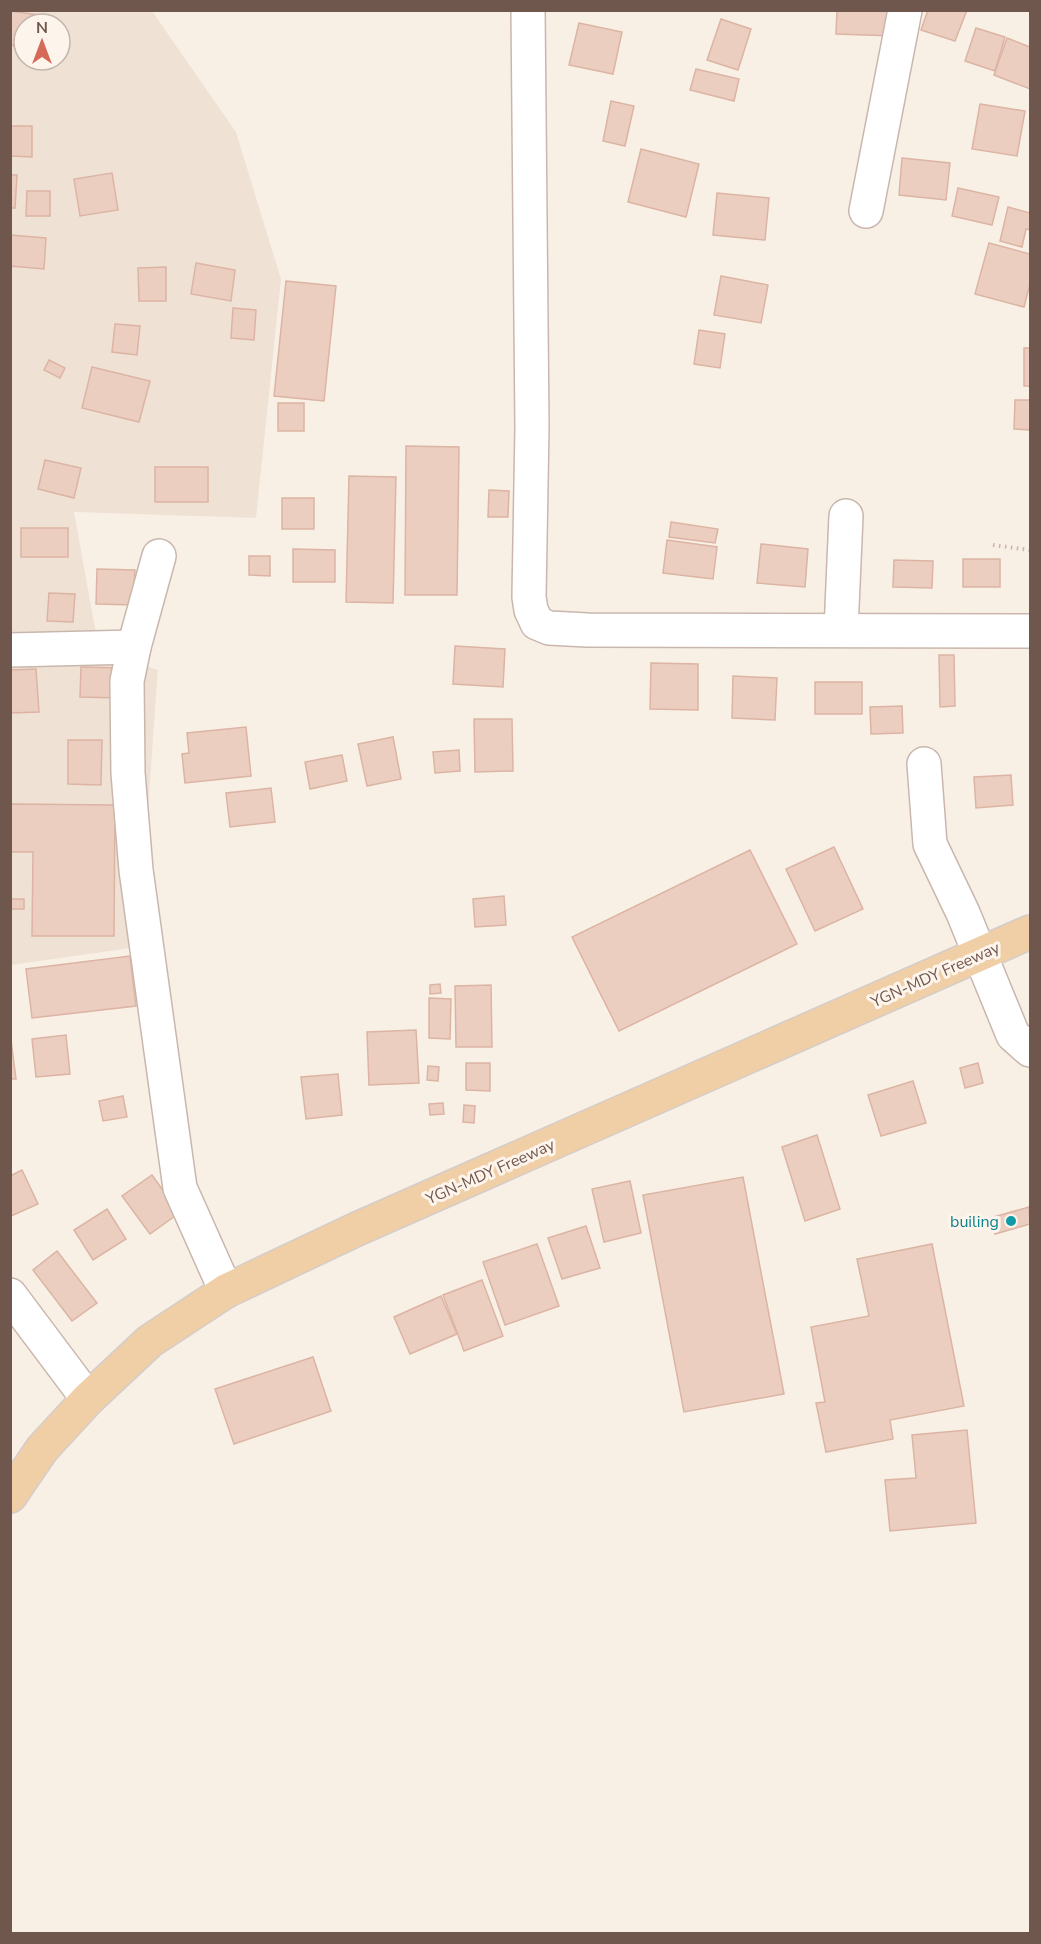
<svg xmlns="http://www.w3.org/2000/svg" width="1041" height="1944" font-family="'Nunito Sans',sans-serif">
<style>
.residential{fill:#f0e1d5;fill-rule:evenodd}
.building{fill:#ebcec0;stroke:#dcb4a3;stroke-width:1.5}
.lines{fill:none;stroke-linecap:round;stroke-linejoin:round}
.minor-casing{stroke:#c9b7ad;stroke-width:36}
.major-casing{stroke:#d4cdca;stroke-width:36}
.path{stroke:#d0b1a4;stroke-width:4;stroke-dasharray:1.5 4.5;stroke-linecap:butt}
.minor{stroke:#fff;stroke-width:33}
.major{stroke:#f0cea6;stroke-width:33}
.culture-dot{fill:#0f9aa8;stroke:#fdf4eb;stroke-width:2}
.labels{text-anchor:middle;stroke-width:6;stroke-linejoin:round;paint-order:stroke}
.street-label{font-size:16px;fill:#6f574e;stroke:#fdf4eb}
.culture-label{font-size:16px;fill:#0d838f;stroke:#fdf4eb;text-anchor:end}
</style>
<rect width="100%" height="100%" fill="#f9f0e5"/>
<!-- residential -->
<path class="residential" d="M10,11H152L236,132L281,279L256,518L74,512L99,650L158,670L138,947L11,965ZM24,24H60V60H24Z"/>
<!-- building -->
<g class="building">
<path d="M837,10H895L894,36L836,34Z"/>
<path d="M928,10H967L955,41L921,30Z"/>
<path d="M10,11L39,15L38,24H24V47L10,45Z"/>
<path d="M721,19L751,29L738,70L707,60Z"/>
<path d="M579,23L622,32L613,74L569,65Z"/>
<path d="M976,28L1005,37L995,71L965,61Z"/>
<path d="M1007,38L1030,47V89L994,75Z"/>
<path d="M696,69L739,79L734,101L690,90Z"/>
<path d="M611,101L634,106L625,146L603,141Z"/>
<path d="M980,104L1025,111L1017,156L972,149Z"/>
<path d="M10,126H32V157L10,156Z"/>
<path d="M641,149L699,164L686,217L628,202Z"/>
<path d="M902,158L950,163L946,200L899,195Z"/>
<path d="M112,173L118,210L80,216L74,179Z"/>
<path d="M10,175H17L15,208H10Z"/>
<path d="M958,188L999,197L992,225L952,216Z"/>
<path d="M27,191H50V216H26Z"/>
<path d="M717,193L769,198L765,240L713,235Z"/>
<path d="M1008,207L1030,213V230L1026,229L1022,247L1000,241Z"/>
<path d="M10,235L46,238L44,269L10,266Z"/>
<path d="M989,243L1030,254V284L1024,307L975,294Z"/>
<path d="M196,263L235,270L231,301L191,294Z"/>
<path d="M166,267V301H139L138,268Z"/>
<path d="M721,276L768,285L761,323L714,315Z"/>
<path d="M286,281L336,286L324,401L274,396Z"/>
<path d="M233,308L256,310L254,340L231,338Z"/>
<path d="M115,324L140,326L137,355L112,352Z"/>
<path d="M699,330L725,334L720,368L694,364Z"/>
<rect x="1024" y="348" width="6" height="38"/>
<path d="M49,360L65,368L60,378L44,370Z"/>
<path d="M92,367L150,381L139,422L82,408Z"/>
<path d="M1015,400H1030V430L1014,429Z"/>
<rect x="278" y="403" width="26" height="28"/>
<path d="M406,446L459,447L457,595H405Z"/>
<path d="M45,460L81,468L74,498L38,489Z"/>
<rect x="155" y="467" width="53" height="35"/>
<path d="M349,476L396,477L393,603L346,602Z"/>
<path d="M489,490L509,491L508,517H488Z"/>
<rect x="282" y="498" width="32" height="31"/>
<path d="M671,522L718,529L715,543L669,537Z"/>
<rect x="21" y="528" width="47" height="29"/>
<path d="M667,540L717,547L713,579L663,573Z"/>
<path d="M761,544L808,549L805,587L757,583Z"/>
<path d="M293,549L335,550V582H293Z"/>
<path d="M249,556H270V576L249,575Z"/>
<rect x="963" y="559" width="37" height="28"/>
<path d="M894,560L933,561L932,588L893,587Z"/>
<path d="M97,569L135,570L133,605L96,604Z"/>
<path d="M49,593L75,594L73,622L47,621Z"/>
<path d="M455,646L505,649L503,687L453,684Z"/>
<path d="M939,655H954L955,706L940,707Z"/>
<path d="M651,663L698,664V710L650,709Z"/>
<path d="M81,667L120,668V698L80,697Z"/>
<path d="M36,669L39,712L10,713V670Z"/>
<path d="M733,676L777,678L775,720L732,718Z"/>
<rect x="815" y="682" width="47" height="32"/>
<path d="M902,706L903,733L871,734L870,707Z"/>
<path d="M474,719H512L513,771L475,772Z"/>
<path d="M246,727L251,776L185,783L182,754L189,753L187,733Z"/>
<path d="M393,737L401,779L367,786L358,744Z"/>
<path d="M68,740H102L101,785L68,784Z"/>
<path d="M459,750L460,771L435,773L433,752Z"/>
<path d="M342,755L347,781L310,789L305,762Z"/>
<path d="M1011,775L1013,805L976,808L974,777Z"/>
<path d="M271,788L275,822L230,827L226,793Z"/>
<path d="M10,804L115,805L114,936H32L33,852H10Z"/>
<path d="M834,847L863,909L815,931L786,869Z"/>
<path d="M750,850L797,944L619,1031L572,937Z"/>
<path d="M504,896L506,925L475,927L473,899Z"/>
<rect x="10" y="899" width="14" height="10"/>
<path d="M130,956L136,1006L32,1018L26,969Z"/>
<path d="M440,984L441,993L430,994V985Z"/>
<path d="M491,985L492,1047H456L455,986Z"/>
<path d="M429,998L451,999L450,1039L429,1038Z"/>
<path d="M416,1030L419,1083L369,1085L367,1032Z"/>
<path d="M66,1035L70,1074L36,1077L32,1039Z"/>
<path d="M11,1040L16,1079H10V1040Z"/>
<path d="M466,1063H490V1091L466,1090Z"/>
<path d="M978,1063L983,1083L965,1088L960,1068Z"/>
<path d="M428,1066L439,1067L438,1081L427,1080Z"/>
<path d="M338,1074L342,1115L306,1119L301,1077Z"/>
<path d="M913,1081L926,1123L881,1136L868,1095Z"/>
<path d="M123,1096L127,1117L103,1121L99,1101Z"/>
<path d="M443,1103L444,1114L430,1115L429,1104Z"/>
<path d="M464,1105L475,1106L474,1123L463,1122Z"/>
<path d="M817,1135L840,1209L805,1221L782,1147Z"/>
<path d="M22,1170L38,1204L11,1216L10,1176Z"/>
<path d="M152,1175L179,1213L150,1234L122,1196Z"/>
<path d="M743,1177L784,1394L684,1412L643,1195Z"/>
<path d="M630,1181L641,1233L604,1242L592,1189Z"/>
<path d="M1029,1207L1030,1224L995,1234L990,1218Z"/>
<path d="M107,1209L126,1239L93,1260L74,1230Z"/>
<path d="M586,1226L600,1268L562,1279L548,1238Z"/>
<path d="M537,1244L559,1306L505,1325L483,1262Z"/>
<path d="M932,1244L964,1406L890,1420L893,1439L826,1452L816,1403L825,1402L811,1327L869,1316L857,1259Z"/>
<path d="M57,1251L97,1303L72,1321L33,1270Z"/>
<path d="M482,1280L503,1336L464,1351L443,1295Z"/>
<path d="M441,1296L457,1334L410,1354L394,1317Z"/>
<path d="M313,1357L331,1411L234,1444L215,1389Z"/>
<path d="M967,1430L976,1523L890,1531L885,1480L916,1478L912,1435Z"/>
</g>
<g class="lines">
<!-- minor casing -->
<g class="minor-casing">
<g id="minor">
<path d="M528,10L532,427L529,597L531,610L537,623L549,628L587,630L1030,631"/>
<path d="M866,211L905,10"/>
<path d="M159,556L134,647L127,681L128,773L136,870L180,1188L226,1291"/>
<path d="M841,630L846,516"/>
<path d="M10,650L134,647"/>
<path d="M924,764L930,844L963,913L1013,1035L1030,1050"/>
<path d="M10,1295L88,1399"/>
</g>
</g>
<!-- major casing -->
<g class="major-casing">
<path id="major" d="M10,1496L42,1449L88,1399L150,1341L226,1291L357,1229L1030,932"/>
</g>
<!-- path -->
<path class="path" d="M993,545L1030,550"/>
<!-- minor -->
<use href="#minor" class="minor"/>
<!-- major -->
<use href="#major" class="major"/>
</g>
<!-- markers -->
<circle class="culture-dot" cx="1011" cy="1221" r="6"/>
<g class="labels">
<!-- street labels -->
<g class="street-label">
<text transform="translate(935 974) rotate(-24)" y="6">YGN-MDY Freeway</text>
<text transform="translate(490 1171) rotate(-24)" y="6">YGN-MDY Freeway</text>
</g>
<!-- culture labels -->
<g class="culture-label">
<text x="999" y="1227">builing</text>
</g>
</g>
<!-- border -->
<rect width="1041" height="1944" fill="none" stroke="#6f574e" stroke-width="24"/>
<!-- north arrow -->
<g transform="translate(42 42)"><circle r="28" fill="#fdf4eb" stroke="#c4b5ac" stroke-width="1.5"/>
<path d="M0-4.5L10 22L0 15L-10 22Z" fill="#d56a59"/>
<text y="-9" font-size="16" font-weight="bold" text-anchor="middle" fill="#6f574e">N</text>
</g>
</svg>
